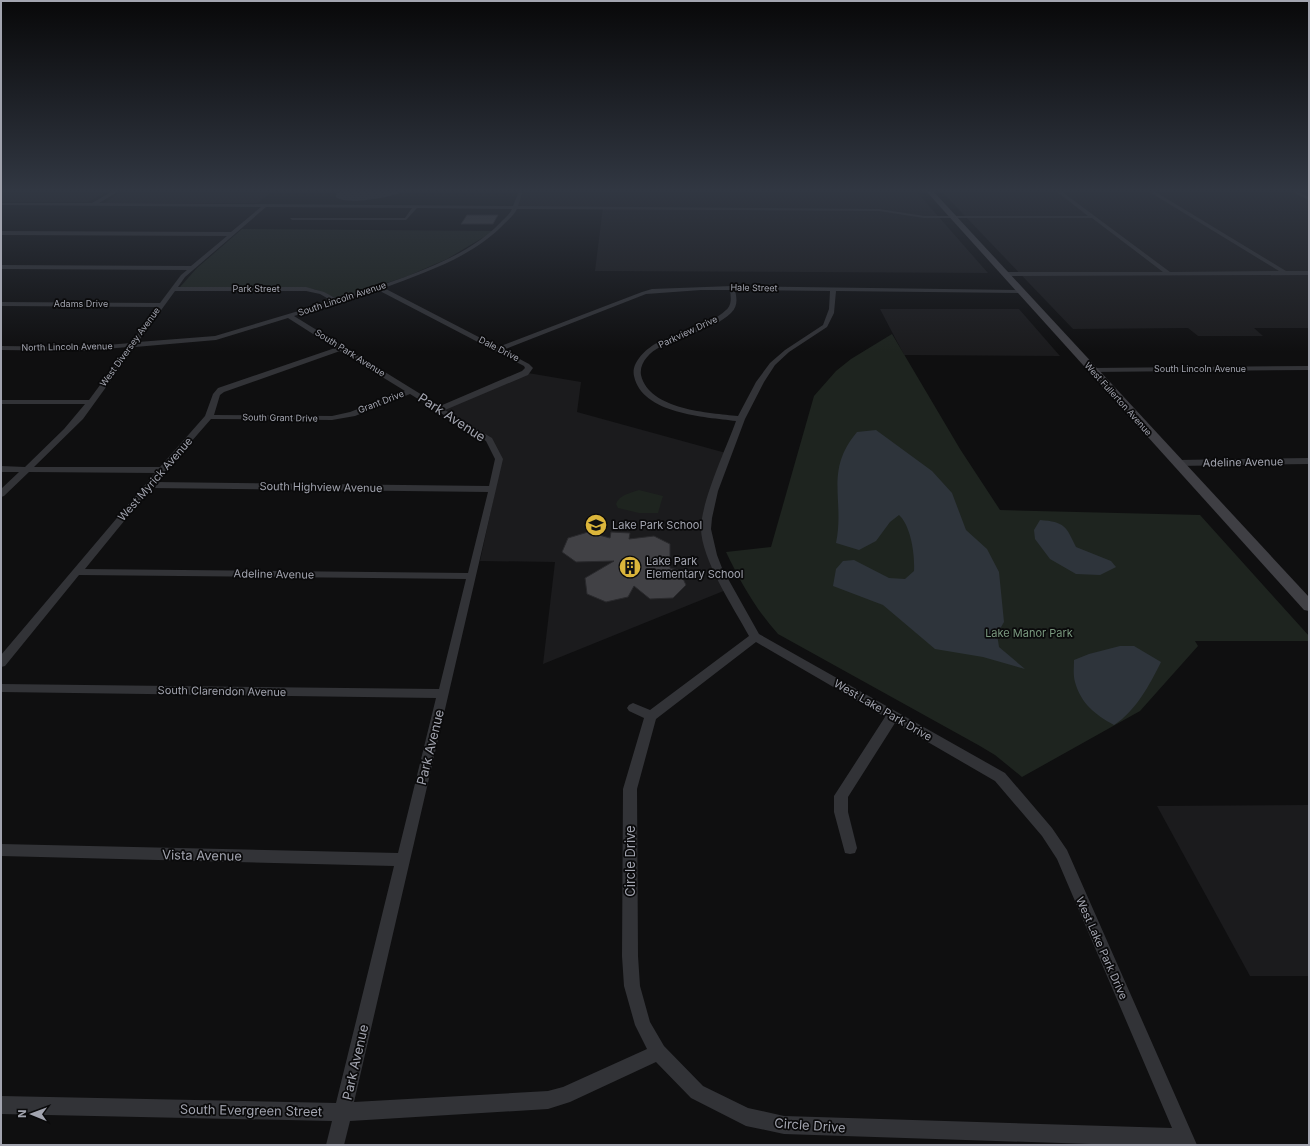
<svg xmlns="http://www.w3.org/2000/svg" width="1310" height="1146" font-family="Inter,sans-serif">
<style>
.built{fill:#1b1b1d}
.green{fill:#1e241f}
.water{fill:#2e343b}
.building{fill:#414145;stroke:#29292c}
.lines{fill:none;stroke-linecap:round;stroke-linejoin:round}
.street{fill:#323337;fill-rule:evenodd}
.secondary{fill:#3f3f44;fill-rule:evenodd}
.labels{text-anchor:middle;stroke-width:3.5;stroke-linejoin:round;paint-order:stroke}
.far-street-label{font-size:9px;fill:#a2a4af;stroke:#0a0a0b}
.street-label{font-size:11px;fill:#a2a4af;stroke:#0a0a0b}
.poi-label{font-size:11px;fill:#a2a4af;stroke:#0a0a0b;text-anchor:start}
.park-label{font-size:11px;fill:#7a997f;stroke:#0a0a0b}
.near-street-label{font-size:13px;fill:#a2a4af;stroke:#0a0a0b}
</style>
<rect width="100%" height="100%" fill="#0f0f10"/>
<!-- built -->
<g class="built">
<path d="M1,191H108L88,202H1Z"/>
<path d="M123,191H272L258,203H104Z"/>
<path d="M524,191H916L988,273L595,271L603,207H517Z"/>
<path d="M941,191H1309V328H1254L1263,336H1198L1188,328L1073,329Z"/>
<path d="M880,309H1019L1060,356L904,355Z"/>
<path d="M528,373L581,382L577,412L726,453L703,514L726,590L543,664L555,562L480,561L502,459L491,439L444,409Z"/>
<path d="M1309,805V976H1250L1157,806Z"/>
</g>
<!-- green -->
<g class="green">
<path d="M242,229L494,231L447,259L408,276L338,299L314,289L180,287L197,268Z"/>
<path d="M892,334L960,449L1000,510L1200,515L1309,636V641H1195L1198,646L1140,711L1022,777L995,755L980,746L778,634C756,610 740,581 726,552L771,547L814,396L836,371L851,359Z"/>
<path d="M639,490L663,496L658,513H639L618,508L616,504C619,495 630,493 639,490Z"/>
</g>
<!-- water -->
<g class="water">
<path d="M342,191H405C392,197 348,206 336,197V194Z"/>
<path d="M876,430L932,471L952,493L966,530L987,549L999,572L1004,622L997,634L999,647L1025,669L983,657L935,649L883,605L833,586L836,569L843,561L854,560L889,578L905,579L914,571C915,555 911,526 899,515L890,522L876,541L859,550L836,543C845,500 824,471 857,432Z"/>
<path d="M1040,520C1065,522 1066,526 1076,547L1111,561L1116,567L1100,575L1076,574L1050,559L1035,539L1034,530Z"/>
<path d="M1120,646H1134L1161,662C1150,684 1136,711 1114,725C1096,715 1081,704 1075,682C1073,675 1074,667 1074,660L1089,654Z"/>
</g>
<!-- building -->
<g class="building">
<path d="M467,215H498L493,224H461Z"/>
<path d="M588,532L610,538L611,532L630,533L629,539L654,536L670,544V568L679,570L686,585L673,598L650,599L634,586L628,597L606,602L587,594L585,578L614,561L576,562L562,552L568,538Z"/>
</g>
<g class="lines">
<!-- street -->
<g class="street">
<path d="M113,191H119L99,203L513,206L519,191H523L518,206L879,209L924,216H1088L1056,191H1061L1170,272L1279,271L1148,191H1154L1286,271H1309V275L1005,276L1002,274L1005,272H1163L1092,218H924L879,211L517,209C514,215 509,219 505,223C473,257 426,272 384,288L498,347L642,292L652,289L732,286L1022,290V292L1020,293L836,291L834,313L827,327L789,352L775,365L764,382L745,419L718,491L712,518L711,529L717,555L722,568L759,634L1005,773L1052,828L1067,850L1197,1145H1121L784,1134L746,1126L691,1098L656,1062L570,1102L548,1109L350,1121L344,1145H326L332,1121L1,1114V1096L336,1103L394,866L1,856V844L398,853L436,698L1,692V684L439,689L466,579L79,575L5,666L1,667V655L155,473L29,472L4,496L1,497V489L19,472H1V466L25,467L64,429L85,404H1V400H89L128,347L82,351L1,350V346L82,347L131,343L157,307L1,306V302L160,303L181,275L187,270L1,269V265L191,266L227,236L1,235V231L231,232L261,207L1,205V203H92ZM266,207L412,208L405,218H290L292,220H406L417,208L512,209C510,214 504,219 500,223C463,262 388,283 337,299L324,292L306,287H178L185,277ZM378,290L524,366L525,368L522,371L440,406L294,316ZM701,290H730C731,297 732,305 726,310C707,328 677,331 655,344C645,350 631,363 634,376C642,414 705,417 736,421C726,449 702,499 701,528C701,559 734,608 749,636L650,710L633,703L629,705L627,708L629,711L644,718L623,789L622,956L624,986L635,1025L647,1049L563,1087L548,1091L354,1102L503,459L492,438L445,410L528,375L533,368L529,364L503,350L646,294ZM735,290L830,291L829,309L823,325L785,350L770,363L756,382L738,416C710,413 649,410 641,375C639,363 650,352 660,347C682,334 712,331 731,313C738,306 737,299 735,290ZM175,291H306L320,294L332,301L215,336L138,342ZM288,318L335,348L218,388L213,394L205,416L160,467H34L83,419L135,347L216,340ZM340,351L405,391L350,412L332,416L214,415L220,395L224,392ZM410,394L486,441L495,459L489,486L156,482L211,419L332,420L355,416ZM151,488L488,492L468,573L85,569ZM756,642L885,717L834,796V812L845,853L850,854L855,853L857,848L848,812V797L895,723L995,781L1042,836L1057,859L1172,1128L784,1116L748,1108L703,1086L664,1046L650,1022L640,986L638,956L637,789L656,719Z"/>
<path d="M1290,191H1296L1309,197V200Z"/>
<path d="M1309,366V370L1092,372L1088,370L1092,368Z"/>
<path d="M1309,458V464L1177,466L1173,463L1177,460Z"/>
</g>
<!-- secondary -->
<path class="secondary" d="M926,191H933L1309,597V611L1304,610Z"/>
</g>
<!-- sky -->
<linearGradient id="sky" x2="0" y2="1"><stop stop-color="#080809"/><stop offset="0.54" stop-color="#313742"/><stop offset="1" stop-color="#313742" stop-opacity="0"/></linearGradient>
<rect width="1310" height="352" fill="url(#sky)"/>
<!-- icons -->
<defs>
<g id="school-disc" transform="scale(1.15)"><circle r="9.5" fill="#dbb53b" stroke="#0a0a0b"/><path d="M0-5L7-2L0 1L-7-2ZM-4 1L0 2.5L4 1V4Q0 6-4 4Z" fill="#111"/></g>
<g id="building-disc" transform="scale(1.15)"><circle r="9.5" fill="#dbb53b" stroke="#0a0a0b"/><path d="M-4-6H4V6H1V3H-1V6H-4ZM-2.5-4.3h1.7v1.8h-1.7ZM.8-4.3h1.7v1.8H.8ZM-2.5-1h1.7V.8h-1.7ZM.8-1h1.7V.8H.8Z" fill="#111"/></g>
</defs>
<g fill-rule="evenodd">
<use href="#school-disc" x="596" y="525"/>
<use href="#building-disc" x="630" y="567"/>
</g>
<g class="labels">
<!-- far-street labels -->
<g class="far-street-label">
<text transform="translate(754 288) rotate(1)" y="3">Hale Street</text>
<text x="256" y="292">Park Street</text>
<text transform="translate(342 299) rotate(-18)" y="3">South Lincoln Avenue</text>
<text x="81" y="307">Adams Drive</text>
<text transform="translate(688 332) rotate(-25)" y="3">Parkview Drive</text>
<text transform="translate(67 347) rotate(-1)" y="3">North Lincoln Avenue</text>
<text transform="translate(130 347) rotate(-54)" y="3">West Diversey Avenue</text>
<text transform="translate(499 349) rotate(27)" y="3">Dale Drive</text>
<text transform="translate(350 353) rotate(32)" y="3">South Park Avenue</text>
<text x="1200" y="372">South Lincoln Avenue</text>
<text transform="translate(1118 399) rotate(48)" y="3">West Fullerton Avenue</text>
<text transform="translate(381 402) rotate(-21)" y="3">Grant Drive</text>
<text transform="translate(280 418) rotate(1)" y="3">South Grant Drive</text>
</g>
<!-- street labels -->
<g class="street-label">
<text transform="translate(1243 462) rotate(-1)" y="4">Adeline Avenue</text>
<text transform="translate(155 479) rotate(-49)" y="4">West Myrick Avenue</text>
<text transform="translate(321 487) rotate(1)" y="4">South Highview Avenue</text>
<text transform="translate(274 574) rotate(1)" y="4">Adeline Avenue</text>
<text transform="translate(222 691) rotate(1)" y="4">South Clarendon Avenue</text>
<text transform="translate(883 710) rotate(30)" y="4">West Lake Park Drive</text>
<text transform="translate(1102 948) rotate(66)" y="4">West Lake Park Drive</text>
</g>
<!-- poi labels -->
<g class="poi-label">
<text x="612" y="529">Lake Park School</text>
<text x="646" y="565">Lake Park<tspan x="646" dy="13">Elementary School</tspan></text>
</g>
<!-- park labels -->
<g class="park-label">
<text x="1029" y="637">Lake Manor Park</text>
</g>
<!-- near-street labels -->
<g class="near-street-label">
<text transform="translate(452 417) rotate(33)" y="5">Park Avenue</text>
<text transform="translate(430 747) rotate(-76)" y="5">Park Avenue</text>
<text transform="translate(202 855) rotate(1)" y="5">Vista Avenue</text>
<text transform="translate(630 861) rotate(-90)" y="5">Circle Drive</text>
<text transform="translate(355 1062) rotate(-77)" y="5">Park Avenue</text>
<text transform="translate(251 1110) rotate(1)" y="5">South Evergreen Street</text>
<text transform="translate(810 1125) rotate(4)" y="5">Circle Drive</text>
</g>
</g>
<!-- border -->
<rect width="1310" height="1146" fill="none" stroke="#a2a4af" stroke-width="4"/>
<!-- north arrow -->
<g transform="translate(32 1114) rotate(271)" stroke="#0a0a0b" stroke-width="3" paint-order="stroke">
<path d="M0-3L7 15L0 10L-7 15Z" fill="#a2a4af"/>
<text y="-6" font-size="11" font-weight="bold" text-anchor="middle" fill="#a2a4af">N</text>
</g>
</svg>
